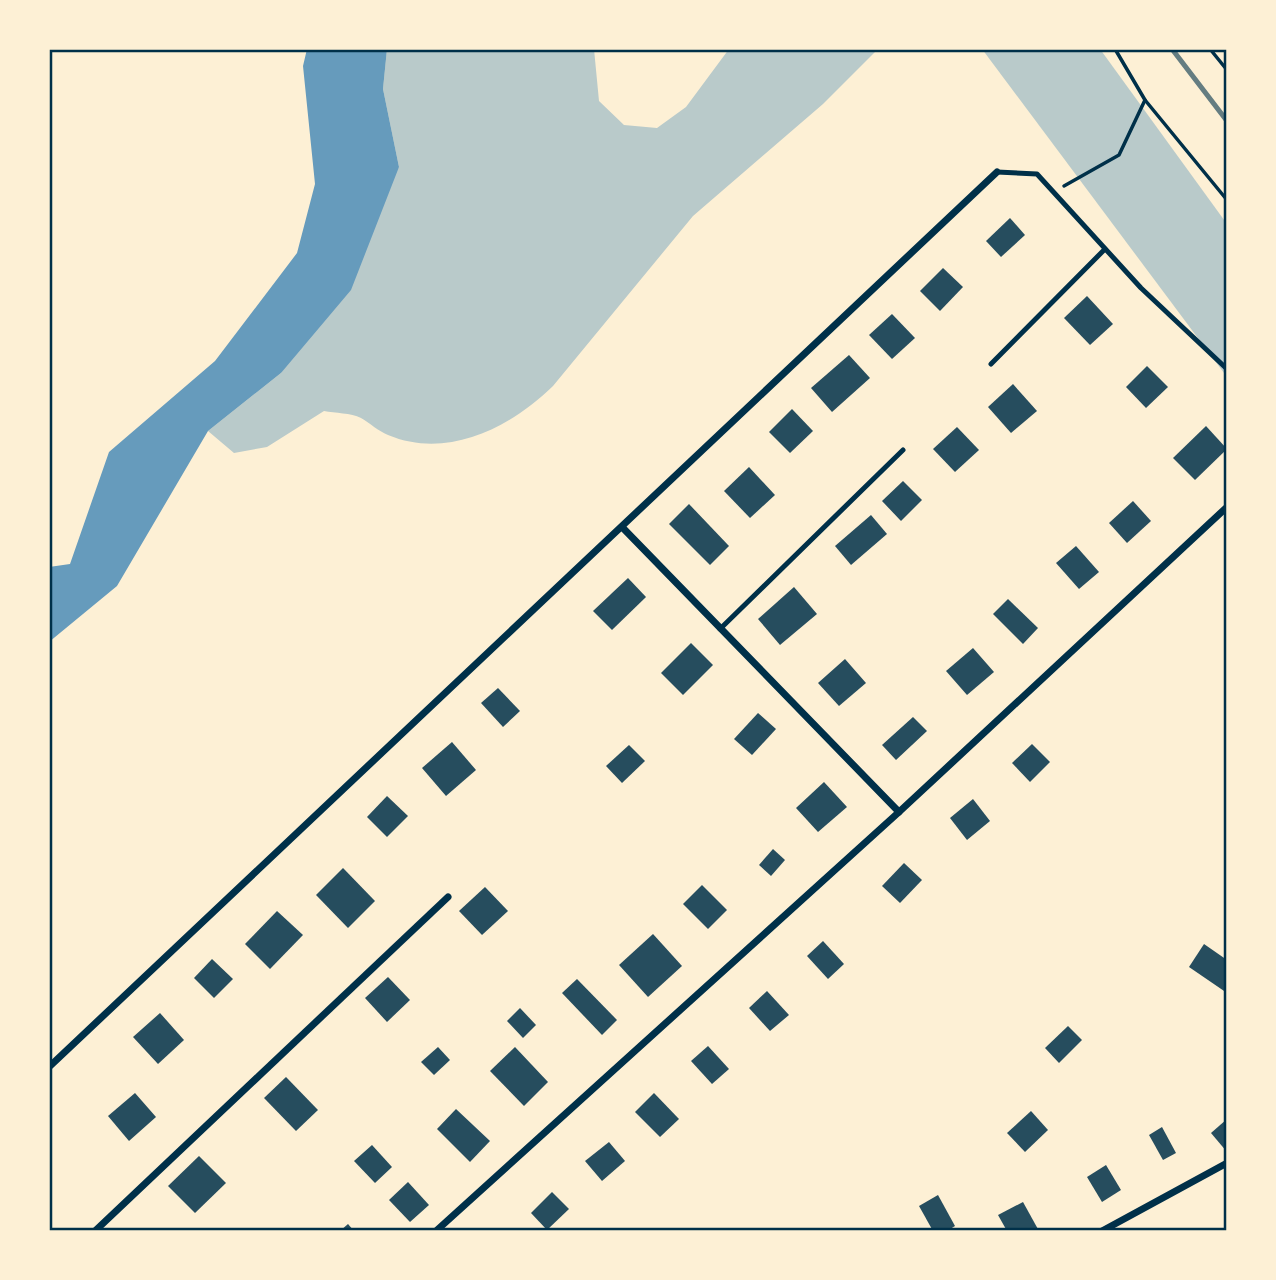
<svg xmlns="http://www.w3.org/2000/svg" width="1276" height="1280" font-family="'Roboto Condensed',sans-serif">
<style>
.green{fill:#b9caca}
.water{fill:#669bbc}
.building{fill:#264d5e}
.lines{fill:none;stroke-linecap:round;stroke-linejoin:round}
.path{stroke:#003049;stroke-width:3.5}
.service{stroke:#003049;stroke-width:5}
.minor{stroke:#003049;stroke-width:7}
.rail{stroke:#657d81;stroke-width:5}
.neatline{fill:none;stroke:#003049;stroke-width:2.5}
</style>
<rect width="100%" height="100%" fill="#fdf0d5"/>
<!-- green -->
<g class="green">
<path d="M387,49H594L599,101L624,125L657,128L686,107L729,49H878L823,104L693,216L553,386C511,427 448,460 388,435C378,431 370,423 361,418C351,413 335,413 324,411L267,447L234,453L208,431L281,373L399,167L383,89Z"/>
<path d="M982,49H1100L1227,224V377Z"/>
</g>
<!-- water -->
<path class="water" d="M307,49H387L383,89L399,167L351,290L281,373L208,431L117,586L49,642V567L70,564L109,452L215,361L297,253L315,184L303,66Z"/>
<!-- building -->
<g class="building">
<path d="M1010,218L1025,235L1001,257L986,241Z"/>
<path d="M943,268L963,287L940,311L920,291Z"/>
<path d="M1087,296L1113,324L1090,345L1064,318Z"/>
<path d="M892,314L915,338L892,359L869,335Z"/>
<path d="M849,355L870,378L832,412L811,388Z"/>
<path d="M1147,366L1168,387L1146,408L1126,387Z"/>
<path d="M1013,384L1037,411L1011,433L988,407Z"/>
<path d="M792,409L813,431L790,453L769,432Z"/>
<path d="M1206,426L1227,449L1195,480L1173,458Z"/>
<path d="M957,427L979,450L955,472L933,449Z"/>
<path d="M749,467L775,495L750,518L724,491Z"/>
<path d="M903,481L922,500L901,521L882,501Z"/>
<path d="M1133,501L1151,521L1127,543L1109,523Z"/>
<path d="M689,504L729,546L710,565L669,524Z"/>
<path d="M871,515L887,534L851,565L835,546Z"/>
<path d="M1076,546L1099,572L1079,589L1056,563Z"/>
<path d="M628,578L646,597L612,630L593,611Z"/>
<path d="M794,587L817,614L780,645L758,619Z"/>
<path d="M1008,599L1038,628L1023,644L993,614Z"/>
<path d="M691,643L713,665L683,695L661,673Z"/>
<path d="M973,648L994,672L967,695L946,671Z"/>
<path d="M845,659L866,683L839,706L818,683Z"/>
<path d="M498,688L520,711L503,727L481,703Z"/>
<path d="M758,713L776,729L752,755L734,739Z"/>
<path d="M913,717L927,731L896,760L882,745Z"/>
<path d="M452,742L476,770L446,796L422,768Z"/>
<path d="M1032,744L1050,762L1030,782L1012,763Z"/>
<path d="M629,745L645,761L622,783L606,766Z"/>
<path d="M824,782L847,807L818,832L796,808Z"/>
<path d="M387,796L408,816L387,837L367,817Z"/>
<path d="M973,799L990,821L967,840L950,818Z"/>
<path d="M773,849L785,860L771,876L759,865Z"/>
<path d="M904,863L922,880L900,903L882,886Z"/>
<path d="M343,868L375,901L348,928L316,895Z"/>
<path d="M702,885L727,910L708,929L683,904Z"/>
<path d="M485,887L508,911L482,935L459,911Z"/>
<path d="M277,911L303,935L270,969L245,944Z"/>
<path d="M653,934L682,966L648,997L619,965Z"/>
<path d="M823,941L844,964L828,979L807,956Z"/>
<path d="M1204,944L1227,960V993L1189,967Z"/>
<path d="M212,959L233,979L214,998L194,978Z"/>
<path d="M388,977L410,1000L387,1022L365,998Z"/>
<path d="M577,979L617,1020L602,1035L562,993Z"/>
<path d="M767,991L789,1015L770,1031L749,1008Z"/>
<path d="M520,1008L536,1025L523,1038L507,1021Z"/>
<path d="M160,1013L184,1040L158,1064L133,1037Z"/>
<path d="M1068,1026L1082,1040L1059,1063L1045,1048Z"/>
<path d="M708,1046L729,1069L712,1084L691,1061Z"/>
<path d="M438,1047L450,1060L434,1075L421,1062Z"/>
<path d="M515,1047L548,1082L524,1106L490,1071Z"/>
<path d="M286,1077L318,1110L296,1131L264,1098Z"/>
<path d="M135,1093L156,1117L129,1141L108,1116Z"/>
<path d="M654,1093L679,1119L660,1137L635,1112Z"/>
<path d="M456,1109L490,1141L470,1162L437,1129Z"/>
<path d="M1031,1111L1048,1130L1025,1152L1007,1133Z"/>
<path d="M1227,1119V1152L1211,1133Z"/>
<path d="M1162,1127L1176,1153L1163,1160L1149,1135Z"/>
<path d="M609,1142L625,1161L602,1181L585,1161Z"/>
<path d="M372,1145L392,1167L375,1183L354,1161Z"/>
<path d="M199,1156L226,1183L195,1213L168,1186Z"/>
<path d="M1106,1165L1121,1190L1102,1202L1087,1177Z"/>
<path d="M408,1182L429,1205L410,1222L389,1200Z"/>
<path d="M552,1192L569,1209L547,1230L531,1213Z"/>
<path d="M938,1195L955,1226L947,1231H933L919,1206Z"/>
<path d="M1023,1202L1039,1231H1007L998,1215Z"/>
<path d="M348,1224L354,1231H340Z"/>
</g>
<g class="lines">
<!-- path -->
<g class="path">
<path d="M1210,49L1227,70"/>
<path d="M1145,100L1227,200"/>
<path d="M1064,186L1119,155L1145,100L1115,49"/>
</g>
<!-- service -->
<g class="service">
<path d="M997,172L1037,174L1141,288L1227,369"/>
<path d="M991,364L1105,249"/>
<path d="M720,629L903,450"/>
</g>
<!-- minor -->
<g class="minor">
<path d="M622,527L899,812"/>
<path d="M49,1067C364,767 683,472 997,172"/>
<path d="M95,1231L448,897"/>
<path d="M436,1231L899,812L1227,507"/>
<path d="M1102,1231L1227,1163"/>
</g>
<!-- rail -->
<path class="rail" d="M1172,49L1227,121"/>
</g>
<!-- border -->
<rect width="1276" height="1280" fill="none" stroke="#fdf0d5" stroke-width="102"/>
<rect x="51" y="51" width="1174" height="1178" class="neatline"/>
</svg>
